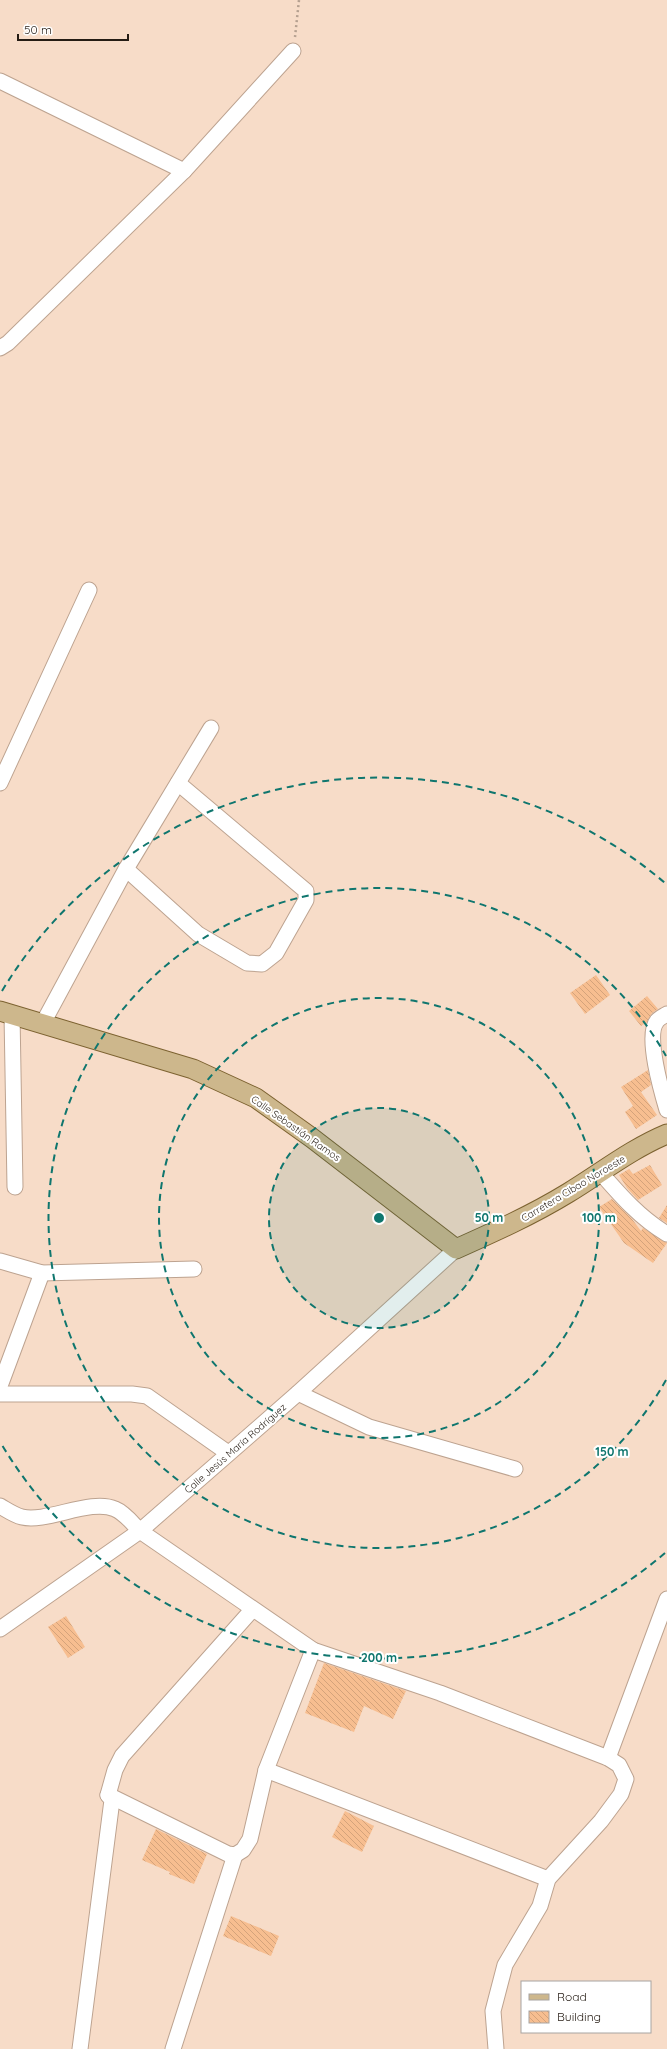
<svg xmlns="http://www.w3.org/2000/svg" width="667" height="2049" font-family="Quicksand,sans-serif">
<style>
.building{fill:url(#building-back-hatch)}
.lines{fill:none;stroke-linecap:round;stroke-linejoin:round}
.minor-casing{stroke:#bda390;stroke-width:17}
.major-casing{stroke:#7c6230;stroke-width:21}
.path{stroke:#b5a090;stroke-width:2.5;stroke-dasharray:2 3;stroke-linecap:butt}
.minor{stroke:#fff;stroke-width:15}
.major{stroke:#cdb78c;stroke-width:19}
.ring{fill:none;stroke:#0f766e;stroke-width:2;stroke-dasharray:7 5}
.labels{text-anchor:middle;stroke-width:4;stroke-linejoin:round;paint-order:stroke}
.street-label{font-size:10px;fill:#251c14;stroke:#fff}
.centre{fill:#0f766e;stroke:#fff;stroke-width:2}
.ring-label{font-size:12px;text-anchor:middle;font-weight:bold;fill:#0f766e;stroke:#fff;stroke-width:4;stroke-linejoin:round;paint-order:stroke}
</style>
<defs>
<pattern id="building-back-hatch" width="6" height="6" patternUnits="userSpaceOnUse"><rect width="6" height="6" fill="#f7be90"/><path d="M-1 5l2 2M0 0l6 6M5-1l2 2" fill="none" stroke="#d4a37b"/></pattern>
</defs>
<rect width="100%" height="100%" fill="#f7dcc8"/>
<!-- building -->
<g class="building">
<path d="M596,975L610,995L585,1014L570,993Z"/>
<path d="M647,996L658,1009L652,1013L647,1022L641,1026L629,1011Z"/>
<path d="M648,1070L651,1085L641,1092L657,1115L636,1129L625,1112L633,1106L621,1087Z"/>
<path d="M650,1165L662,1185L638,1200L627,1188L619,1175L629,1169L633,1174Z"/>
<path d="M612,1199L632,1219L641,1231L643,1228L667,1243L653,1263L624,1243L599,1207Z"/>
<path d="M667,1205V1223L659,1218Z"/>
<path d="M66,1616L85,1647L68,1658L48,1627Z"/>
<path d="M324,1663L406,1691L393,1719L364,1706L354,1732L305,1713Z"/>
<path d="M345,1811L374,1826L362,1852L332,1837Z"/>
<path d="M156,1829L207,1854L194,1884L169,1874L170,1872L142,1860Z"/>
<path d="M231,1916L279,1936L271,1956L223,1936Z"/>
</g>
<g class="lines">
<!-- minor casing -->
<g class="minor-casing">
<g id="minor">
<path d="M0,81L184,171"/>
<path d="M0,348L8,343L184,171L293,51"/>
<path d="M0,783L89,590"/>
<path d="M126,869L198,934L247,963L262,964L276,953L306,900V891L178,783"/>
<path d="M12,1014L15,1187"/>
<path d="M667,1014C664,1016 659,1018 657,1021C645,1035 662,1093 667,1110"/>
<path d="M43,1023L126,869L211,728"/>
<path d="M600,1172C620,1195 640,1218 667,1234"/>
<path d="M0,1261L42,1273L194,1269"/>
<path d="M0,1386L42,1273"/>
<path d="M298,1393L369,1427L515,1469"/>
<path d="M0,1394H132L147,1396L228,1453"/>
<path d="M0,1506C7,1510 14,1515 22,1517C47,1523 91,1498 115,1509C125,1513 133,1524 140,1531L313,1650L440,1693L608,1758L619,1765L626,1779L621,1794L601,1821L548,1879L540,1906L505,1965L493,2011L496,2049"/>
<path d="M0,1629L140,1531L298,1393L456,1249"/>
<path d="M608,1758L667,1599"/>
<path d="M266,1770L548,1879"/>
<path d="M108,1795L228,1854L235,1855L243,1850L250,1839L266,1770L313,1650"/>
<path d="M80,2049L112,1800L108,1795L115,1770L122,1756L252,1610"/>
<path d="M173,2049L235,1855"/>
</g>
</g>
<!-- major casing -->
<g class="major-casing">
<path id="major" d="M0,1011L193,1069L256,1098L312,1138L456,1249C494,1232 532,1215 568,1193C601,1173 631,1149 667,1134"/>
</g>
<!-- path -->
<path class="path" d="M295,37L299,0"/>
<!-- minor -->
<use href="#minor" class="minor"/>
<!-- major -->
<use href="#major" class="major"/>
</g>
<!-- distance rings -->
<circle cx="379" cy="1218" r="110" fill="#0f766e" fill-opacity=".12"/>
<g class="ring">
<circle cx="379" cy="1218" r="110"/>
<circle cx="379" cy="1218" r="220"/>
<path d="M666 1380A330 330 0 1 1 666 1056"/>
<path d="M665 1553A440 440 0 0 1 2 1445M2 991A440 440 0 0 1 665 883"/>
</g>
<g class="labels">
<!-- street labels -->
<g class="street-label">
<text transform="translate(296 1128) rotate(35)" y="4">Calle Sebastián Ramos</text>
<text transform="translate(573 1188) rotate(-31)" y="4">Carretera Cibao Noroeste</text>
<text transform="translate(235 1448) rotate(-41)" y="4">Calle Jesús María Rodríguez</text>
</g>
</g>
<circle cx="379" cy="1218" r="6" class="centre"/>
<g class="ring-label">
<text x="489" y="1222">50 m</text>
<text x="599" y="1222">100 m</text>
<text x="612" y="1456">150 m</text>
<text x="379" y="1662">200 m</text>
</g>
<!-- legend -->
<rect x="521" y="1981" width="130" height="52" fill="#ffffff" stroke="#a8a4a1"/>
<rect x="529" y="1994" width="20" height="6" fill="#cdb78c" stroke="#a8a4a1"/>
<text x="557" y="2001" font-size="12" fill="#251c14">Road</text>
<rect x="529" y="2011" width="20" height="12" fill="url(#building-back-hatch)" stroke="#a8a4a1"/>
<text x="557" y="2021" font-size="12" fill="#251c14">Building</text>
<!-- scale -->
<path d="M18 34v6h110v-6" fill="none" stroke="#251c14" stroke-width="2"/>
<text x="24" y="34" font-size="12" fill="#251c14" stroke="#ffffff" stroke-width="3" paint-order="stroke">50 m</text>
</svg>
